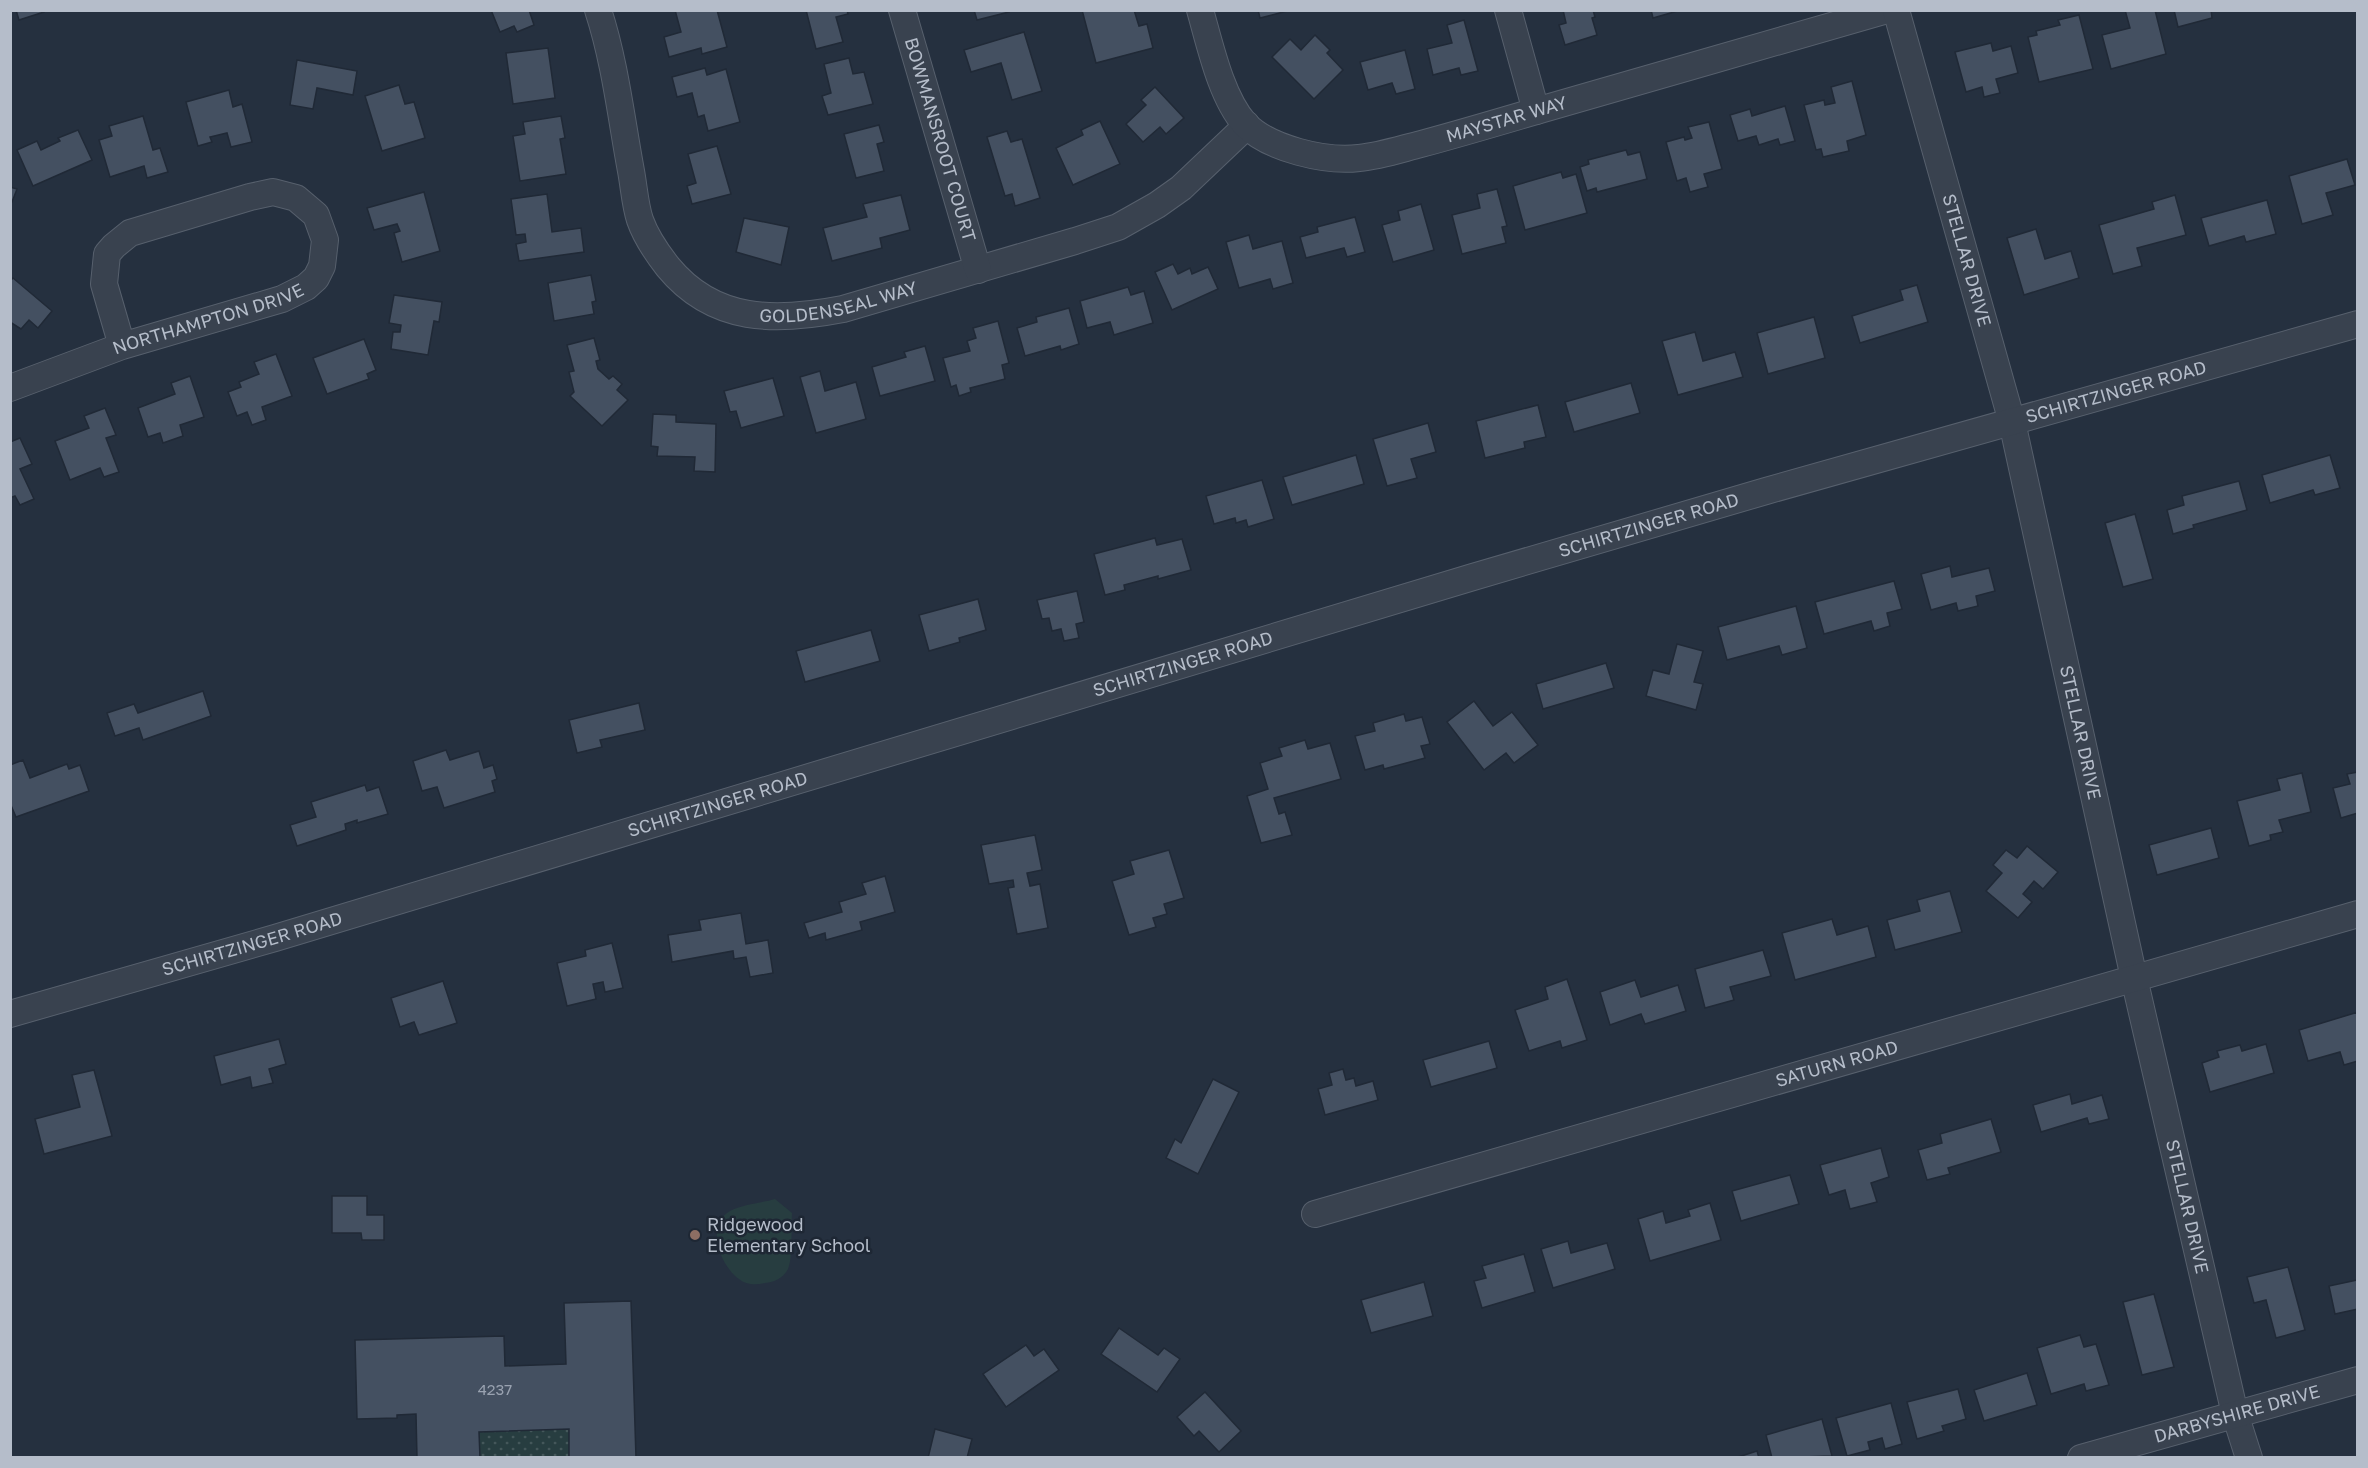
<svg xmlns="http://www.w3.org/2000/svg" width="2368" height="1468" font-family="'Golos Text',sans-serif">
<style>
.grass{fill:#273d40}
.park{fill:url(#park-dots)}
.building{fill:#445061;stroke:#202936;stroke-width:1.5}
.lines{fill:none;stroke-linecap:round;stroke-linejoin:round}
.minor-casing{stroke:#57606d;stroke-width:28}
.minor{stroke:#39424f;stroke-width:26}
.education-dot{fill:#8d6e63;stroke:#1e2734;stroke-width:2}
.labels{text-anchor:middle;stroke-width:5;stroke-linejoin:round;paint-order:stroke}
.number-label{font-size:15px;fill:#99a2b0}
.street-label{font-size:18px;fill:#b5bdca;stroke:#1e2734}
.poi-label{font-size:18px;fill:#b5bdca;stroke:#1e2734;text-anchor:start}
</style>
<defs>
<pattern id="park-dots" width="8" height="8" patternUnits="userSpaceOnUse" patternTransform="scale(1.5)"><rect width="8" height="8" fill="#273d40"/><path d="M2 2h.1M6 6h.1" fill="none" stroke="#44575a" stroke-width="1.8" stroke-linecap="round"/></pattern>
</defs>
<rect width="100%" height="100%" fill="#25303f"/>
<!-- grass -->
<path class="grass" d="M775,1199L792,1213C791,1227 793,1258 788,1269C783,1278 775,1282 765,1283C756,1285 746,1285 739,1279C720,1266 705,1225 730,1211C743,1204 762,1203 775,1199Z"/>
<!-- park -->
<path class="park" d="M569,1429V1457H480L479,1432Z"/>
<!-- building -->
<g class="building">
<path d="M16,10H43L44,12L19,20Z"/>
<path d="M491,10H529L534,25L517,32L514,26L500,32Z"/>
<path d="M675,10H717L727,47L702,54L701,48L669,57L664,37L681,32Z"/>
<path d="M806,10H847L848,14L836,17L843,42L816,49Z"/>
<path d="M974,10H1009V12L977,20Z"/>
<path d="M1082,10H1134L1139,26L1147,24L1153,48L1096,63Z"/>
<path d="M1258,10H1291L1260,18Z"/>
<path d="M1563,10H1593L1595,17L1592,18L1597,35L1565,45L1559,25L1566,23Z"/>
<path d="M1651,10H1681L1653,18Z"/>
<path d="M2125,10H2155L2166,54L2111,69L2102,35L2130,28Z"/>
<path d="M2174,10H2211L2212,18L2178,27Z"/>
<path d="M2079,15L2093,69L2039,82L2028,37L2037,35L2036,31L2060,25L2058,20Z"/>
<path d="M1464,20L1478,71L1461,75L1459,68L1433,75L1427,49L1452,43L1447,25Z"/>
<path d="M1024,32L1042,91L1012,100L1001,63L971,72L964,50Z"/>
<path d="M1315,35L1330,50L1327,53L1343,70L1314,99L1272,57L1290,39L1301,50Z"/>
<path d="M1991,43L1993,51L2011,46L2018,73L1996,79L2000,93L1984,97L1982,87L1966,92L1955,52Z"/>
<path d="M548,48L555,98L513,104L506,53Z"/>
<path d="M1405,50L1415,89L1396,94L1392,83L1368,90L1360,62Z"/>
<path d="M849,58L853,74L864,72L873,104L828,115L822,96L831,93L824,64Z"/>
<path d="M297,60L357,71L353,95L317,88L313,109L290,105Z"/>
<path d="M705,68L707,75L726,69L740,122L708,131L704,115L698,117L692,93L677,97L672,77Z"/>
<path d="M1852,81L1866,135L1847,141L1849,151L1823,157L1821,149L1816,150L1804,105L1824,100L1825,105L1835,103L1831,87Z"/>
<path d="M399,85L405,104L414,102L425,138L382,151L365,96Z"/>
<path d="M1155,87L1184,118L1166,134L1160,127L1143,142L1126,124L1146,105L1141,100Z"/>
<path d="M229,90L233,107L242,104L252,142L231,147L227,133L210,137L212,142L198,146L186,102Z"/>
<path d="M1785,106L1795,141L1780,145L1778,139L1759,145L1756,136L1738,141L1730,115L1750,109L1752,116Z"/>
<path d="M143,116L153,150L160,148L168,172L147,178L144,166L110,177L99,140L112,136L109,126Z"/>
<path d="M561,116L565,138L560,139L566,174L520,181L513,136L525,134L523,122Z"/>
<path d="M1100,121L1120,164L1073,185L1056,148L1083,135L1081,130Z"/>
<path d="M1709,122L1722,169L1704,174L1708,187L1690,192L1686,178L1677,181L1666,142L1684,137L1685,140L1692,138L1688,127Z"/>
<path d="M879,125L884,142L877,144L884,171L856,178L844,134Z"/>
<path d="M78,130L92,160L33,186L17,150L37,141L41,150L60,141L58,138Z"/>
<path d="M1007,131L1011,142L1022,139L1040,198L1015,206L1012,194L1005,196L987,137Z"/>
<path d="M717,146L731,194L692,204L687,186L696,183L688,154Z"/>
<path d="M1626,150L1628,155L1640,152L1647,179L1597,192L1596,188L1587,191L1580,167L1589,164L1588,160Z"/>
<path d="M2347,159L2355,185L2326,193L2333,215L2302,224L2289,176Z"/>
<path d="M1561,172L1563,178L1576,174L1587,213L1525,230L1513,186Z"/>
<path d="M10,187L17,189L12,202H10Z"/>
<path d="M1497,189L1507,226L1502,227L1506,243L1462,254L1452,215L1480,208L1477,194Z"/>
<path d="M424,192L440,251L402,262L394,233L400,231L397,224L374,230L367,208Z"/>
<path d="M547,194L552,232L581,228L584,252L519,261L516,244L526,242L525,234L516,235L511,199Z"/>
<path d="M901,195L910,230L880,238L882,248L832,261L823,228L867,217L863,204Z"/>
<path d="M2175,195L2186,235L2137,248L2142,266L2113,274L2099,225L2154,209L2152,202Z"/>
<path d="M2267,200L2276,234L2246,242L2244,236L2209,246L2201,218Z"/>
<path d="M1421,204L1434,250L1393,262L1382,225L1400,220L1398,211Z"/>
<path d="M1355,217L1365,252L1347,257L1344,248L1306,258L1300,237L1318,232L1317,227Z"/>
<path d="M744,218L789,227L781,265L736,252Z"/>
<path d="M2036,229L2045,259L2071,251L2079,278L2024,295L2007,238Z"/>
<path d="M1249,235L1253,249L1282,241L1293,283L1273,289L1270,279L1239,288L1226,242Z"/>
<path d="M1173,264L1178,274L1190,268L1192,274L1208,267L1218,289L1172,310L1155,272Z"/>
<path d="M591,275L596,301L592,302L594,314L554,321L548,283Z"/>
<path d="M13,278L52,311L38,328L29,320L21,329L10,322V281Z"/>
<path d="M1917,285L1928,322L1860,343L1852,316L1903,300L1900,290Z"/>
<path d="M1128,287L1131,295L1144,291L1153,323L1114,335L1110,322L1087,328L1080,301Z"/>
<path d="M394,295L442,302L439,322L434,321L428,355L391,349L393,332H400L401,325L389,323Z"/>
<path d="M1069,308L1079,344L1061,350L1060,346L1025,356L1017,328L1037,322L1036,317Z"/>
<path d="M1814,317L1825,358L1768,374L1757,333Z"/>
<path d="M998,321L1009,363L1002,365L1005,379L970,388L971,392L959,396L956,385L951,387L943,358L970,351L967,341L976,338L973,328Z"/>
<path d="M1695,332L1703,361L1735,352L1743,377L1678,395L1662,341Z"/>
<path d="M594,338L600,360L596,361L598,369L609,379L613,376L622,384L617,390L628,400L602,426L570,396L574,392L569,372L574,371L567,345Z"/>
<path d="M364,339L376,370L367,374L369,379L327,394L313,358Z"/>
<path d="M925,346L935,381L880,396L872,367L906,357L904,352Z"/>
<path d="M276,354L292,396L262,407L266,420L252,425L247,412L237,416L228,392L241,387L239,382L259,374L254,362Z"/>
<path d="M820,371L825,391L856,382L866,419L816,433L800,377Z"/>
<path d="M190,376L204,417L180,425L183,436L163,443L160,433L148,437L138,408L175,394L171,383Z"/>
<path d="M773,378L784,416L741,428L736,411L730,412L724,391Z"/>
<path d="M1631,383L1640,413L1574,432L1565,402Z"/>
<path d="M1538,405L1546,437L1524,442L1525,448L1485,458L1476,421Z"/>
<path d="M105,408L116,435L106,438L119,472L104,477L100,468L70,480L55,441L89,428L84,416Z"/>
<path d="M653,414L676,415V422L716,424L715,472L694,471L695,457L657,456L658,447L651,446Z"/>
<path d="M1428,423L1436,452L1411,459L1417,478L1387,486L1373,439Z"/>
<path d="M20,438L32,464L20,469L34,499L20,505L15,496L10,498V442Z"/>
<path d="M1356,455L1364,484L1292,505L1283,477Z"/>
<path d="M2330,455L2340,488L2315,495L2313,490L2270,503L2262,475Z"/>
<path d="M1262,480L1274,519L1248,527L1246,520L1236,523L1235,518L1214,524L1206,496Z"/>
<path d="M2239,481L2247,510L2193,525L2194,528L2173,534L2167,510L2184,505L2182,496Z"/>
<path d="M2135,514L2153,579L2123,587L2105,523Z"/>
<path d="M1155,538L1157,545L1182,539L1191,570L1158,579V576L1124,585L1125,590L1105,595L1094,554Z"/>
<path d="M1950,566L1952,577L1989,568L1995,591L1976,596L1978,606L1958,611L1956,603L1931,610L1921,574Z"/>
<path d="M1894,581L1902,609L1887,613L1890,626L1874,631L1871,621L1824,634L1815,602Z"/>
<path d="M1077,591L1084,622L1076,624L1079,638L1064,641L1061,629L1052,631L1049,618L1042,619L1037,600Z"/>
<path d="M978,599L986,630L959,638L960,642L929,651L919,615Z"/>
<path d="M1796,606L1807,648L1782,655L1779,646L1727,660L1718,627Z"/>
<path d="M871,630L880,661L805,682L796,651Z"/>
<path d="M1677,644L1703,651L1694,682L1703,684L1696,710L1646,696L1653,670L1669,674Z"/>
<path d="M1606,663L1614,688L1543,709L1536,684Z"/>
<path d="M203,691L211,716L143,740L139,728L115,736L107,713L134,704L138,713Z"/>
<path d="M1474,701L1493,726L1512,712L1538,745L1514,763L1506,753L1484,770L1447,722Z"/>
<path d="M639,703L645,730L600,740L602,747L577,753L569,720Z"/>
<path d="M1404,714L1406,721L1422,717L1430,744L1421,746L1425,758L1384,769L1383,765L1365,770L1355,736L1375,731L1373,723Z"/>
<path d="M1305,740L1308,749L1330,743L1341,779L1274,798L1279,814L1285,812L1292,835L1261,843L1247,796L1268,789L1260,763L1282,756L1279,748Z"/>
<path d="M446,750L450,760L479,751L484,768L493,765L497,779L492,781L495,792L444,808L437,787L422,791L413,761Z"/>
<path d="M23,760L30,778L67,764L69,769L80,765L89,791L16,817L10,803V765Z"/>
<path d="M2358,772V813L2341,818L2333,788L2350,784L2347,774Z"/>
<path d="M2302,773L2311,812L2279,820L2283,832L2270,835L2271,840L2249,846L2237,801L2280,790L2277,779Z"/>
<path d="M365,785L367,791L379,787L388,814L357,823V820L345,824L346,830L297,846L290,825L316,817L311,802Z"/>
<path d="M2211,828L2219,858L2157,875L2149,845Z"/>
<path d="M1035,835L1042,870L1027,873L1030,886L1040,884L1048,928L1017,934L1008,888L1014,887L1013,880L989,884L981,845Z"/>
<path d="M2027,846L2058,872L2043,889L2034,881L2023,894L2032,902L2018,918L1986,891L2002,873L1993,865L2006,850L2017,858Z"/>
<path d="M1169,850L1184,898L1164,904L1167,914L1153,918L1156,927L1129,935L1112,881L1134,874L1130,861Z"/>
<path d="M885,876L895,912L860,922L862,930L826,940L825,933L809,938L804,923L842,912L839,902L866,894L862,883Z"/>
<path d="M1950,891L1962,932L1895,950L1887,920L1920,911L1917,900Z"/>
<path d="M741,913L746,944L768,940L773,973L750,977L746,957L734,959L733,951L672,962L668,935L701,930L699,920Z"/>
<path d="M1832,919L1837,935L1868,926L1876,957L1795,980L1782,933Z"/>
<path d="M612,943L623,988L605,992L603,982L593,984L596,999L567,1006L557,963L586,956L585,950Z"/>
<path d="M1763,950L1771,976L1730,987L1734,1000L1705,1008L1695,969Z"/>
<path d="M1567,979L1587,1040L1562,1048L1560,1041L1529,1051L1515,1010L1548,999L1545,987Z"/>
<path d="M1635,980L1641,997L1678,985L1686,1011L1645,1024L1641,1014L1610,1025L1600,992Z"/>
<path d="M443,981L457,1023L419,1035L414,1022L400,1027L391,998Z"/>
<path d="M2358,1012V1061L2344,1065L2340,1052L2308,1061L2299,1030Z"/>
<path d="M279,1039L286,1064L269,1069L273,1083L252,1088L250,1077L221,1085L214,1056Z"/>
<path d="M1489,1041L1497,1068L1431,1087L1423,1060Z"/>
<path d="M2266,1044L2274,1073L2210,1092L2202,1063L2219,1057L2217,1051L2240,1045L2242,1051Z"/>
<path d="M1343,1069L1346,1080L1354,1078L1356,1086L1373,1081L1378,1100L1325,1115L1318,1089L1332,1085L1329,1073Z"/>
<path d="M94,1070L112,1136L44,1154L35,1119L80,1107L72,1075Z"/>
<path d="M1213,1079L1239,1092L1198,1174L1166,1158L1175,1139L1181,1143Z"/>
<path d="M2070,1094L2072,1104L2102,1095L2109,1119L2089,1124L2087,1118L2041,1132L2033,1105Z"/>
<path d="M1991,1119L2001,1152L1948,1168L1950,1174L1927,1180L1918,1150L1942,1143L1940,1134Z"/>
<path d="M1881,1148L1889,1177L1871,1183L1877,1202L1850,1209L1845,1190L1829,1195L1820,1165Z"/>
<path d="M1790,1175L1799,1204L1741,1221L1732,1191Z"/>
<path d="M332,1196H367V1215H384V1240H362L361,1233H332Z"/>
<path d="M1710,1203L1721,1240L1650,1261L1638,1219L1663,1211L1666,1223L1690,1216L1688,1210Z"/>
<path d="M1568,1241L1571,1253L1607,1243L1615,1269L1553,1288L1541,1249Z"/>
<path d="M1524,1254L1535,1292L1482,1308L1474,1281L1486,1278L1482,1266Z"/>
<path d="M2288,1267L2305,1330L2276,1338L2266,1300L2254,1303L2247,1277Z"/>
<path d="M2357,1280L2358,1309L2335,1314L2329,1286Z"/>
<path d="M1424,1282L1433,1316L1371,1333L1361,1300Z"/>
<path d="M2154,1294L2174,1367L2142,1375L2123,1302Z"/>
<path d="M631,1301L636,1458H569V1429L479,1432L480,1458H417L416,1414L397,1415V1418L357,1419L355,1340L504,1336L505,1366L566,1364L564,1303Z"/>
<path d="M1119,1328L1158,1355L1164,1348L1180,1359L1157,1392L1101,1354Z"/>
<path d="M2080,1335L2084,1347L2096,1344L2109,1385L2086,1391L2084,1384L2051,1394L2037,1348Z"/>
<path d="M1026,1345L1034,1356L1044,1349L1059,1370L1006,1407L983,1374Z"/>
<path d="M2027,1373L2037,1405L1984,1421L1974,1390Z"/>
<path d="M1958,1389L1966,1419L1942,1426L1944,1431L1917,1439L1907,1402Z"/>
<path d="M1205,1392L1241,1431L1219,1452L1199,1431L1194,1436L1177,1417Z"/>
<path d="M1891,1403L1902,1444L1885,1449L1882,1438L1868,1442L1870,1450L1847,1456L1836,1418Z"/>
<path d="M1822,1419L1832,1456L1772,1458L1766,1435Z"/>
<path d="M935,1429L972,1439L967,1458H928Z"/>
<path d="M1757,1451L1759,1458H1735Z"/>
</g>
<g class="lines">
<!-- minor casing -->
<g class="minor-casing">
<g id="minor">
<path id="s1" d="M598,10C615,62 621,117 631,171C634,187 635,205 640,220C646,237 657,253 668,267C714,323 776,322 843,309L1075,241L1118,227L1157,205L1181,188L1239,133L1246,124"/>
<path id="s2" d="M902,10L978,270"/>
<path id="s3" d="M1200,10C1210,45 1221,97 1245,124C1269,149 1326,162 1359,158C1380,156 1401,149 1421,144C1462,133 1502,121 1543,109C1658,76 1772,43 1887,10"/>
<path d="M1508,10L1536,111"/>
<path id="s4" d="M1896,10L2012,422L2134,978L2235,1414L2249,1458"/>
<path id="s5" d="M10,388L122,346L282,299L306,287L316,278L322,266L325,240L316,215L296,198L273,192L250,197L130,233L114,246L107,254L104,284L122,346"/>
<path id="s6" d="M10,1014L275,938L1473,577L1766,491L2358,324"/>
<path id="s7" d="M1315,1214L2358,914"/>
<path id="s8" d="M2081,1458L2358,1380"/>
</g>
</g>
<!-- minor -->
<use href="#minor" class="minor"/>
</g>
<!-- markers -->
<circle class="education-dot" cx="695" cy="1235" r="6"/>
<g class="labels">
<!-- number labels -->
<g class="number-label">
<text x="495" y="1395">4237</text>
</g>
<!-- street labels -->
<g class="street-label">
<text dy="6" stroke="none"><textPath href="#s3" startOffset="398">MAYSTAR WAY</textPath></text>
<text dy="6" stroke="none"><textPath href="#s2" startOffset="135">BOWMANSROOT COURT</textPath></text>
<text dy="6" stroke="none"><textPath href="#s4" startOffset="260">STELLAR DRIVE</textPath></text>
<text dy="6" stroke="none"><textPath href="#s1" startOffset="456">GOLDENSEAL WAY</textPath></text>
<text dy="6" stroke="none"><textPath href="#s5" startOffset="210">NORTHAMPTON DRIVE</textPath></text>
<text dy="6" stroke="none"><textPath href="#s6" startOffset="2196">SCHIRTZINGER ROAD</textPath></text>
<text dy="6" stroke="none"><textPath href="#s6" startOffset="1710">SCHIRTZINGER ROAD</textPath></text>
<text dy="6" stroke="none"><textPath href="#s6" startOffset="1224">SCHIRTZINGER ROAD</textPath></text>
<text dy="6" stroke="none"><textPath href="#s4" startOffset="746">STELLAR DRIVE</textPath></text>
<text dy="6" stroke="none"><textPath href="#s6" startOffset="738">SCHIRTZINGER ROAD</textPath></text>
<text dy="6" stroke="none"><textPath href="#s6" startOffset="252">SCHIRTZINGER ROAD</textPath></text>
<text dy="6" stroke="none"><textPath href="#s7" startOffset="543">SATURN ROAD</textPath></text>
<text dy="6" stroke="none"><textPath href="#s4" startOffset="1232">STELLAR DRIVE</textPath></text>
<text dy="6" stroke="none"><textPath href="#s8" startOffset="162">DARBYSHIRE DRIVE</textPath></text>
</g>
<!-- poi labels -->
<g class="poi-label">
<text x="707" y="1231">Ridgewood<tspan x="707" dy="21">Elementary School</tspan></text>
</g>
</g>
<!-- border -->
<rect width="2368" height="1468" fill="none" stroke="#b5bdca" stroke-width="24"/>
</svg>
